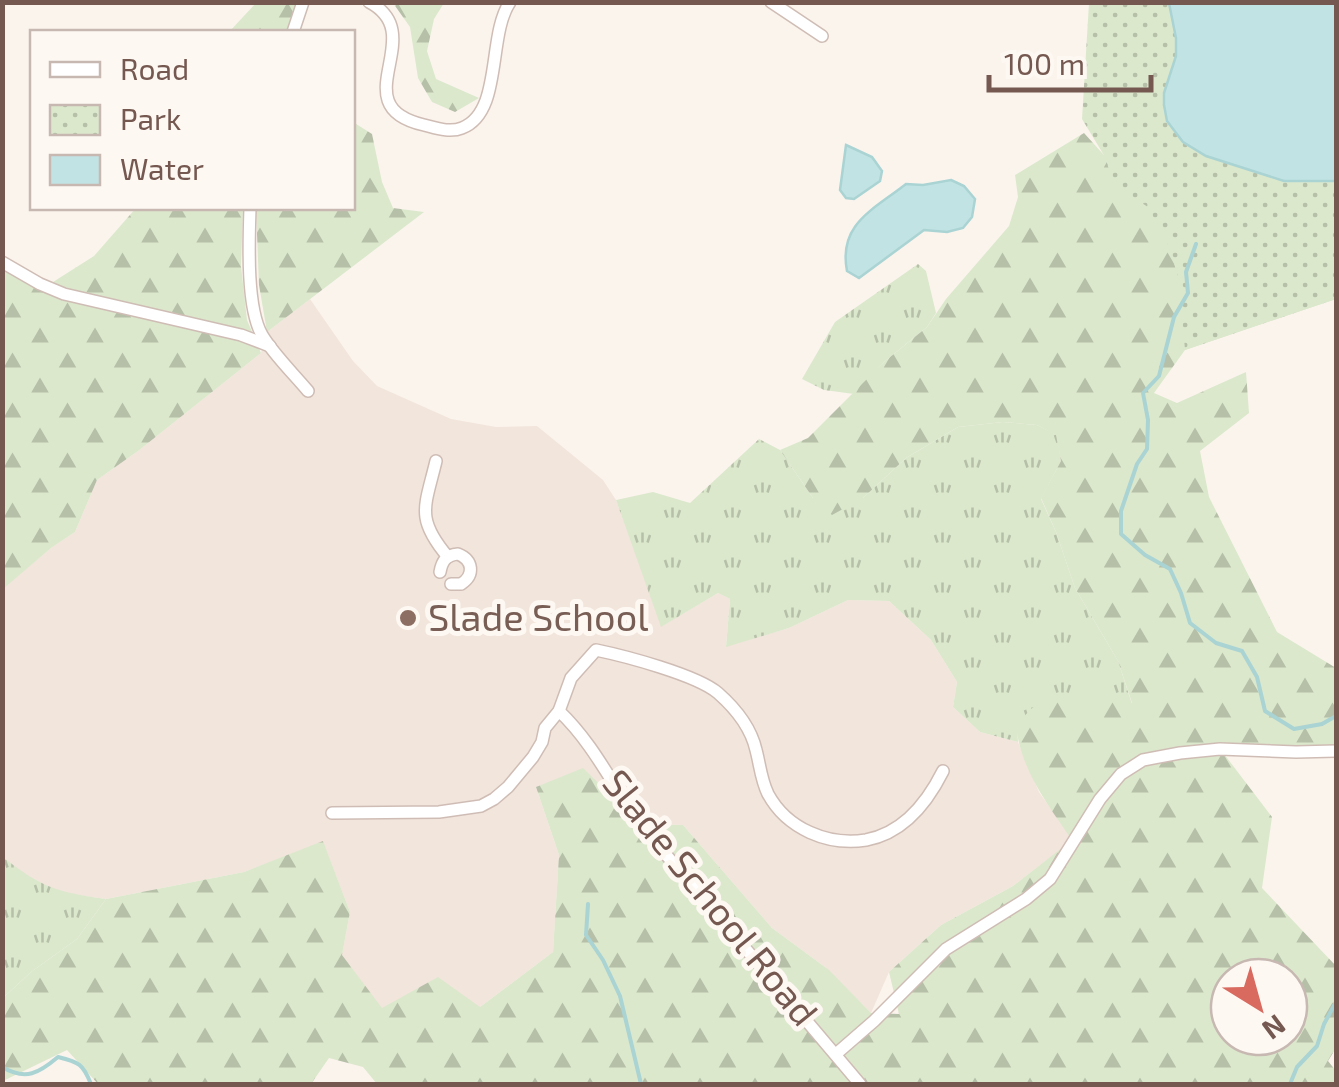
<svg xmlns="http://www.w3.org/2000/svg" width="1339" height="1087" font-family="'Exo 2',sans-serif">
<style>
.residential{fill:#f2e5dc}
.grass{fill:url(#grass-tufts)}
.forest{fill:url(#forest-firs);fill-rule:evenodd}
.park{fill:url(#park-dots)}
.water{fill:#c2e3e4;stroke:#aad3d4;stroke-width:2.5}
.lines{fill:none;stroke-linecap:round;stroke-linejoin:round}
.stream{stroke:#aad3d4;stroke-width:4}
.street-casing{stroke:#cfbdb5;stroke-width:14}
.street{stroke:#fff;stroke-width:11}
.education-dot{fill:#8d6e63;stroke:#fef8f3;stroke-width:4}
.labels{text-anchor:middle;stroke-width:10;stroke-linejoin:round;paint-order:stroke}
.education-label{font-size:38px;fill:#785e54;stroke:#fef8f3;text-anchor:start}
.street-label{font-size:38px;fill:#755951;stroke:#fef8f3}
</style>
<defs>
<pattern id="grass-tufts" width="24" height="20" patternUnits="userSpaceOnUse" patternTransform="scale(2.5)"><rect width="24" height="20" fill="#dbe8cc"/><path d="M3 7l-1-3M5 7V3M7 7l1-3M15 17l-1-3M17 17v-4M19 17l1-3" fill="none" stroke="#b6bfa8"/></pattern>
<pattern id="forest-firs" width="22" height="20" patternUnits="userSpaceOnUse" patternTransform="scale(2.5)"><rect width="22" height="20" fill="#dbe8cc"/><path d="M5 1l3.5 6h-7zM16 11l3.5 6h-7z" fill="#b6bfa8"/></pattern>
<pattern id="park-dots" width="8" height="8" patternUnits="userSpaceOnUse" patternTransform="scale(2.5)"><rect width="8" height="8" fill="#dbe8cc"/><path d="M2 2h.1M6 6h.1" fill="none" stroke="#b6bfa8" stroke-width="1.8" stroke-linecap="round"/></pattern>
</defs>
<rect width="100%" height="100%" fill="#fbf4ed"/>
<!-- residential -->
<path class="residential" d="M310,299L353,361L377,386L451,419L496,427L537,426L603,480L616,500L662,626L718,593L730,599L726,646L789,628L848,600L889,601L931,640L957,682L953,707L980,732L1018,742L1039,792L1073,840L1013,886L941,925L889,972L871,1013L825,967L772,928L683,825L640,824L536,787L559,855L553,952L480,1007L381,1012L342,955L350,912L323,842L244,872L106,899L62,893L29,878L3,857L2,589L51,548L75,532L97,480L138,451L261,353L267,332Z"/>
<!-- grass -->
<g class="grass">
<path d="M918,264L926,271L936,313L927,327L884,362L854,394L824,390L802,379L835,322Z"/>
<path d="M1003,422L1037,425L1057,435L1061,461L1041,499L1056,532L1075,588L1118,661L1132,704L1051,696L1017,725L1018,742L980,732L953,707L957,682L931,640L889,601L848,600L789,628L726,647L730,599L718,593L661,627L616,500L653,492L690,503L759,439L780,450L813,498H863L906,458L958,427Z"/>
<path d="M3,857C42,888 57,892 106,899L77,939L31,972L3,998Z"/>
</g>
<!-- forest -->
<g class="forest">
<path d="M256,3H297L288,32H229Z"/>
<path d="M393,3H444L434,19L427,51L436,79L479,98L455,112L432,102L418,78L410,27Z"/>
<path d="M353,122L372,134L382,182L393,208L424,212L267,332L259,285L256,208H352Z"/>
<path d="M1084,133L1180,239L1336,299L1185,350L1154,393L1177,403L1246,372L1249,413L1200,451L1209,497L1277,632L1336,668V751L1221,750L1272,817L1262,888L1336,966V1048L1328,1061L1336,1071V1084H377L363,1067L329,1058L311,1084H98L67,1050L3,1081V998L31,972L77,939L106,899L244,872L323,841L350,912L342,955L382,1008L438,977L480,1007L553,952L559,855L536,787L583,768L640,824L683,825L772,928L829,970L871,1013L899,1014L889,972L941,925L1013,886L1072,840C1048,805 1020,769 1016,725L1031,709L1051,695L1132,703L1118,661L1075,588L1056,532L1041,498L1061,461L1056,435L1037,425L1003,422L958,427L906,458L863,498L832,515L813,498L780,450L808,438L884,362L927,327L946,299L1009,226L1018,197L1015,175ZM1229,977H1289V1037H1229Z"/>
<path d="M136,208H243L241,266L247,320L261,353L138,451L97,480L75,532L51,548L3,589L2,270L42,289L94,256Z"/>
</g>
<!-- park -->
<path class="park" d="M1089,3H1336V299L1185,350L1179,280L1169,247L1148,207L1123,191L1112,179L1105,157L1082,119Z"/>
<!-- water -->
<g class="water">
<path d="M1169,3H1336V181H1284L1206,156L1183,142L1167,121L1164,105V93L1176,56V38Z"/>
<path d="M846,145L872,157L882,171L880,181L854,199L846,198L840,190Z"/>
<path d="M951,180L964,186L975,199L972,217L963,228L947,232L924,230L859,278L847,271C838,224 873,210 906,184L923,185Z"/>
</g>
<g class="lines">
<!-- stream -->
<g class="stream">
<path d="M1196,244L1186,272L1188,293L1174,317L1159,376L1143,393L1148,420L1147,449L1137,464L1121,511V534L1145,555L1170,569L1181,593L1190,623L1216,643L1242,651L1257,677L1265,711L1294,729L1322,724L1336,716"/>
<path d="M588,904L586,935L603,960L620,996L641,1084"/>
<path d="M2,1067C26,1081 39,1073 58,1057C79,1062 83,1064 91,1084"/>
<path d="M1290,1084L1297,1067L1317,1046L1324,1024L1336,1002"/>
</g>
<!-- street casing -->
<g class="street-casing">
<g id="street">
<path d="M369,2C432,35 340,106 424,125C436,128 450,133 462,128C503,112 487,36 510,2"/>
<path d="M771,2L822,36"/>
<path d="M293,32L303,2"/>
<path d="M250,208C249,240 246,307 262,335C274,355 293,373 308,391"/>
<path d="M2,262L40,284L64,294L241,335L270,346"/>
<path d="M436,461C425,507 415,518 448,557"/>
<path d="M440,572C442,561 446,555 458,554C473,560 475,575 461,584H451"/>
<path d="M559,711C593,743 613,786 640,824L860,1084"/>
<path d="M332,813L439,812L481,806L494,799L508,787L533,757L542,742L545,728L559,711L571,678L596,650C625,656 697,675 718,693C735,708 751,728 756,750C760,765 761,780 768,794C787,829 828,846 866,840C904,833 927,803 943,771"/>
<path d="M836,1054L874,1021L946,949L1026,899L1050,879L1100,799L1121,774L1143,760L1180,753L1220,749L1296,752L1336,751"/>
</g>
</g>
<!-- street -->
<use href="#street" class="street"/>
</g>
<!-- markers -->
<circle class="education-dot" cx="408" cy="618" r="10"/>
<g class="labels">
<!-- education labels -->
<g class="education-label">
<text x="428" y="631">Slade School</text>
</g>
<!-- street labels -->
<g class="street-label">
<text transform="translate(710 898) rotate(51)" y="13">Slade School Road</text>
</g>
</g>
<!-- border -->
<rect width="1339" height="1087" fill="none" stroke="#755951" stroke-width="10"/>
<!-- legend -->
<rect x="30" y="30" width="325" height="180" fill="#fef8f3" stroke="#c7b8b2" stroke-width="2.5"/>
<rect x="50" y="62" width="50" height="15" fill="#ffffff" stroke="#c7b8b2" stroke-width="2.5"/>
<text x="120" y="80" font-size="30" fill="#755951">Road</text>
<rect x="50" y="105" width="50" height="30" fill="url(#park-dots)" stroke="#c7b8b2" stroke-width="2.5"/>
<text x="120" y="130" font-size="30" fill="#755951">Park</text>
<rect x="50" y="155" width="50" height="30" fill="#c2e3e4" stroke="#c7b8b2" stroke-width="2.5"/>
<text x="120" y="180" font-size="30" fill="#755951">Water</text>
<!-- north arrow -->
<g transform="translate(1259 1007) rotate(143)"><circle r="48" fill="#fef8f3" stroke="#c7b8b2" stroke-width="2.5"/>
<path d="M0-8L18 38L0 25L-18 38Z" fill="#d86a5f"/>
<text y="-15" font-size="28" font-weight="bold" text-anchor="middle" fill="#755951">N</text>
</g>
<!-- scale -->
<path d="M989 75v15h162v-15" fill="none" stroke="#755951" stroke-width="5"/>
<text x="1004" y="75" font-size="30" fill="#755951" stroke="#fef8f3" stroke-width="8" paint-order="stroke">100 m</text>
</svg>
